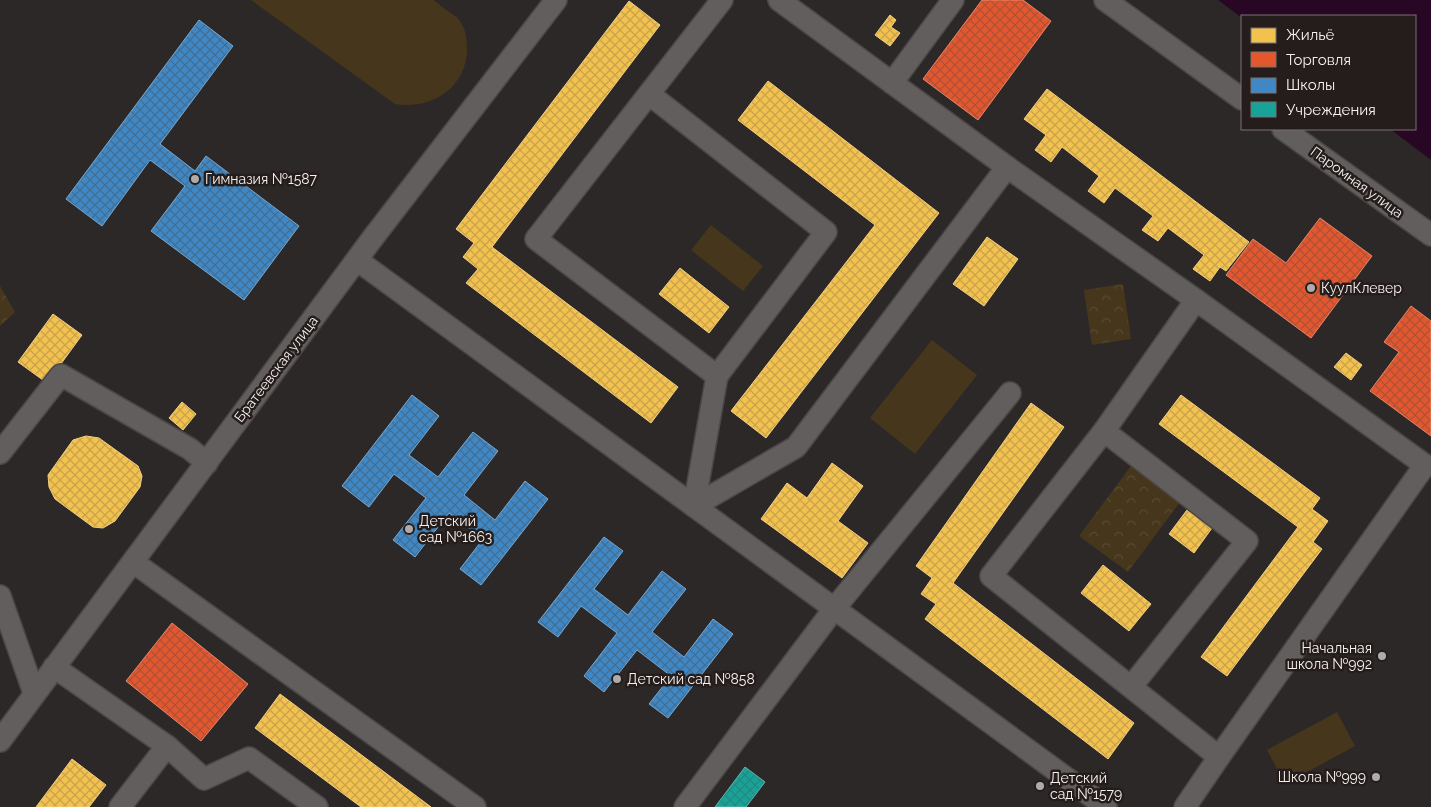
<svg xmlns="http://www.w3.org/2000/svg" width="1431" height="807" font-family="Raleway,sans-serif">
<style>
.park{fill:url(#park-crowns)}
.pitch{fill:#46361c}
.water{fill:#280725}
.homes{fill:url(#homes-cross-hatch);stroke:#f4cf7f}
.shops{fill:url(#shops-cross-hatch);stroke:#ea8568}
.schools{fill:url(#schools-cross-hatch);stroke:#76a8d2}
.public{fill:url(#public-cross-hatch);stroke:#5abab2}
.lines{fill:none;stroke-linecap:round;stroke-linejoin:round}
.minor-casing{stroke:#4a4746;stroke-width:24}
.minor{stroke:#635e5e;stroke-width:21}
.poi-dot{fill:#b0abaa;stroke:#251d1c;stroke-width:2}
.labels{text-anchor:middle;stroke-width:5;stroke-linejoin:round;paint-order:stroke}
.poi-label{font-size:14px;fill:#f7f1f0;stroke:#251d1c;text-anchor:start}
.street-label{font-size:14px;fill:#f7f1f0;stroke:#251d1c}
</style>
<defs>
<pattern id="park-crowns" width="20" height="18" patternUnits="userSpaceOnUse" patternTransform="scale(1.25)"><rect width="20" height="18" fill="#46361c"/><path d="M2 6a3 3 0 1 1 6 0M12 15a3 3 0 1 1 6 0" fill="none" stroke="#584a32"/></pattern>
<pattern id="homes-cross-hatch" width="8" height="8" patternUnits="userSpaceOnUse" patternTransform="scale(1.25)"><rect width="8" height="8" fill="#f2c14e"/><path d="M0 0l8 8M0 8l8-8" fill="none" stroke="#c8a34c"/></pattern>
<pattern id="shops-cross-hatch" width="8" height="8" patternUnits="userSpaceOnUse" patternTransform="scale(1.25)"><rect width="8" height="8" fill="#e4572e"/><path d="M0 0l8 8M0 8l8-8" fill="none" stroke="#ae5237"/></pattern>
<pattern id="schools-cross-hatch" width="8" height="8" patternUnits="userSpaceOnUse" patternTransform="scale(1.25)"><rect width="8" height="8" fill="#3f88c5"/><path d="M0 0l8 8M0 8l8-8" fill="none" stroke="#436e93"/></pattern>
<pattern id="public-cross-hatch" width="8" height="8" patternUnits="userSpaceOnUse" patternTransform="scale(1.25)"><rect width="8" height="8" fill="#17a398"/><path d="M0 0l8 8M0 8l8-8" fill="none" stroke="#268880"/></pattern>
</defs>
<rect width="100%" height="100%" fill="#2d2828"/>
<!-- park -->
<g class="park">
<path d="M1123,284L1131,339L1092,345L1084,290Z"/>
<path d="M0,286L15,312L0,326Z"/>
<path d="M1131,466L1180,502L1128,572L1079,536Z"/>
</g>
<!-- pitch -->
<g class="pitch">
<path d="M251,0C298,0 345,0 392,0C399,0 428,0 433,0C437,2 442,7 445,9C450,13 457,16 460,21C466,29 467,41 467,50C466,89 430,110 395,104Z"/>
<path d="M711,225L763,266L743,291L691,250Z"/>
<path d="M932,340L977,375L915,454L870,418Z"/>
<path d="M1337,712L1355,746L1285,784L1267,750Z"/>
</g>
<!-- water -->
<path class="water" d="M1218,0H1431V160L1390,129H1415V16H1242V18Z"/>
<!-- homes -->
<g class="homes">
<path d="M629,1L660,25L492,247L678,387L651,423L466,283L478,269L463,257L474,243L456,229Z"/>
<path d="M890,15L896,20L891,27L900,33L890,46L875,35Z"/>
<path d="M768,81L939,213L766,438L731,411L875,225L738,120Z"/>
<path d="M1047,89L1249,242L1226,271L1220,267L1210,281L1193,269L1204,255L1168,228L1158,241L1142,230L1153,216L1115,188L1104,203L1088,191L1099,176L1062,147L1051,162L1035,150L1046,135L1024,119Z"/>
<path d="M987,237L1018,259L984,306L953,284Z"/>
<path d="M680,268L729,307L709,333L659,294Z"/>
<path d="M53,314L82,335L47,383L18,362Z"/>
<path d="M1346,353L1362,365L1351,380L1334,367Z"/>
<path d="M1181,395L1320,498L1312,509L1328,521L1313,542L1322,549L1227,676L1201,657L1298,527L1159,424Z"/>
<path d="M182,402L196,414L183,430L169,418Z"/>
<path d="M1031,403L1064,427L953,583L1134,723L1108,759L925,619L936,604L921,594L932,578L916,566Z"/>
<path d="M86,436L99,438L138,466L142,476L140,487L115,521L103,528L93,527L55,499L49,487L48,475L73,440Z"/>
<path d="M832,463L863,486L838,521L868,543L842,578L761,519L787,483L807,498Z"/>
<path d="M1187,510L1212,528L1194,553L1169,534Z"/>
<path d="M1103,565L1151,604L1129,631L1081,593Z"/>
<path d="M280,694L431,807H361L255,728Z"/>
<path d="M72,759L106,785L89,807H36Z"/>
</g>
<!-- shops -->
<g class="shops">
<path d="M982,0H1023L1051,21L978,120L923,79Z"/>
<path d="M1320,218L1372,256L1311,338L1226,275L1253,239L1286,263Z"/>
<path d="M1411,306L1431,321V436L1370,391L1399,352L1384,342Z"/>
<path d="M172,623L248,684L201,741L126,681Z"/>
</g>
<!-- schools -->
<g class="schools">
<path d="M199,20L233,46L160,144L195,171L206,156L299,226L244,300L151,231L185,186L150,160L102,226L66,199Z"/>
<path d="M412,395L439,416L409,455L438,477L473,432L498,451L464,495L495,520L525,481L548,499L481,585L460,569L483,539L449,513L415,557L393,540L426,498L394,474L369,507L342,486Z"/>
<path d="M604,537L623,551L594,589L628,615L662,571L686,589L652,632L684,657L713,619L733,634L668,718L649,704L671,676L637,650L604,692L584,676L617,633L581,606L558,637L538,622Z"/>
</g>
<!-- public -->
<path class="public" d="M745,767L765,782L746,807H715Z"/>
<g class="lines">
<!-- minor casing -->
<g class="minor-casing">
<g id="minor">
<path d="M779,0L1007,167L1196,300L1425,465L1219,757L1185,807"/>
<path d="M1105,0L1242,99"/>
<path d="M892,83L953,0"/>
<path d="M649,94L826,232L717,376L536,239L722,0"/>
<path d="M1283,129L1431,235"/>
<path d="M357,260L1106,807"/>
<path d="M717,376L694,506L796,447L1007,167"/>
<path d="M1104,431L1196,300"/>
<path d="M0,453L61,375L190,449L207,463"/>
<path d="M133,562L475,807"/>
<path d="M0,596L34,693"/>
<path d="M54,667L167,746L120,807"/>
<path d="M1131,687L1247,541L1104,431L991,576L1219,757"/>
<path d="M0,741L372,239L556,0"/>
<path d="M167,746L204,779L249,758L317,807"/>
<path d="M685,807L834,609L1010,393"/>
</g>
</g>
<!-- minor -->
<use href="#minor" class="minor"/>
</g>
<!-- markers -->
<g class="poi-dot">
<circle cx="195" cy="179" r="5"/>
<circle cx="1311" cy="288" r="5"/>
<circle cx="409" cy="529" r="5"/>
<circle cx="1382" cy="656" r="5"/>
<circle cx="617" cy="679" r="5"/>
<circle cx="1376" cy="777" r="5"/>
<circle cx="1040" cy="786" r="5"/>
</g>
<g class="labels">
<!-- poi labels -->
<g class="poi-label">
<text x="205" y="184">Гимназия №1587</text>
<text x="1321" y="293">КуулКлевер</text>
<text x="419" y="526">Детский<tspan x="419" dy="16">сад №1663</tspan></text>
<text x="1372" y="653" text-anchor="end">Начальная<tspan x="1372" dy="16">школа №992</tspan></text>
<text x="627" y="684">Детский сад №858</text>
<text x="1366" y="782" text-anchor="end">Школа №999</text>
<text x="1050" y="783">Детский<tspan x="1050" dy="16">сад №1579</tspan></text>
</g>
<!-- street labels -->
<g class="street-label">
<text transform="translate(1357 182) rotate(36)" y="5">Паромная улица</text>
<text transform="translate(276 369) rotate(-53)" y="5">Братеевская улица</text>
</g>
</g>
<!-- legend -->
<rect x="1241" y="15" width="175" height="115" fill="#251d1c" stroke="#797271"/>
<rect x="1251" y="28" width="25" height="15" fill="#f2c14e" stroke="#797271"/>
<text x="1286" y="40" font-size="15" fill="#f7f1f0">Жильё</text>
<rect x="1251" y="52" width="25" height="15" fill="#e4572e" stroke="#797271"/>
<text x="1286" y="65" font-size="15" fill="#f7f1f0">Торговля</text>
<rect x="1251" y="78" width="25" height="15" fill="#3f88c5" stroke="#797271"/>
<text x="1286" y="90" font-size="15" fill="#f7f1f0">Школы</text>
<rect x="1251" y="102" width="25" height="15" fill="#17a398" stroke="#797271"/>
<text x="1286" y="115" font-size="15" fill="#f7f1f0">Учреждения</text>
</svg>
